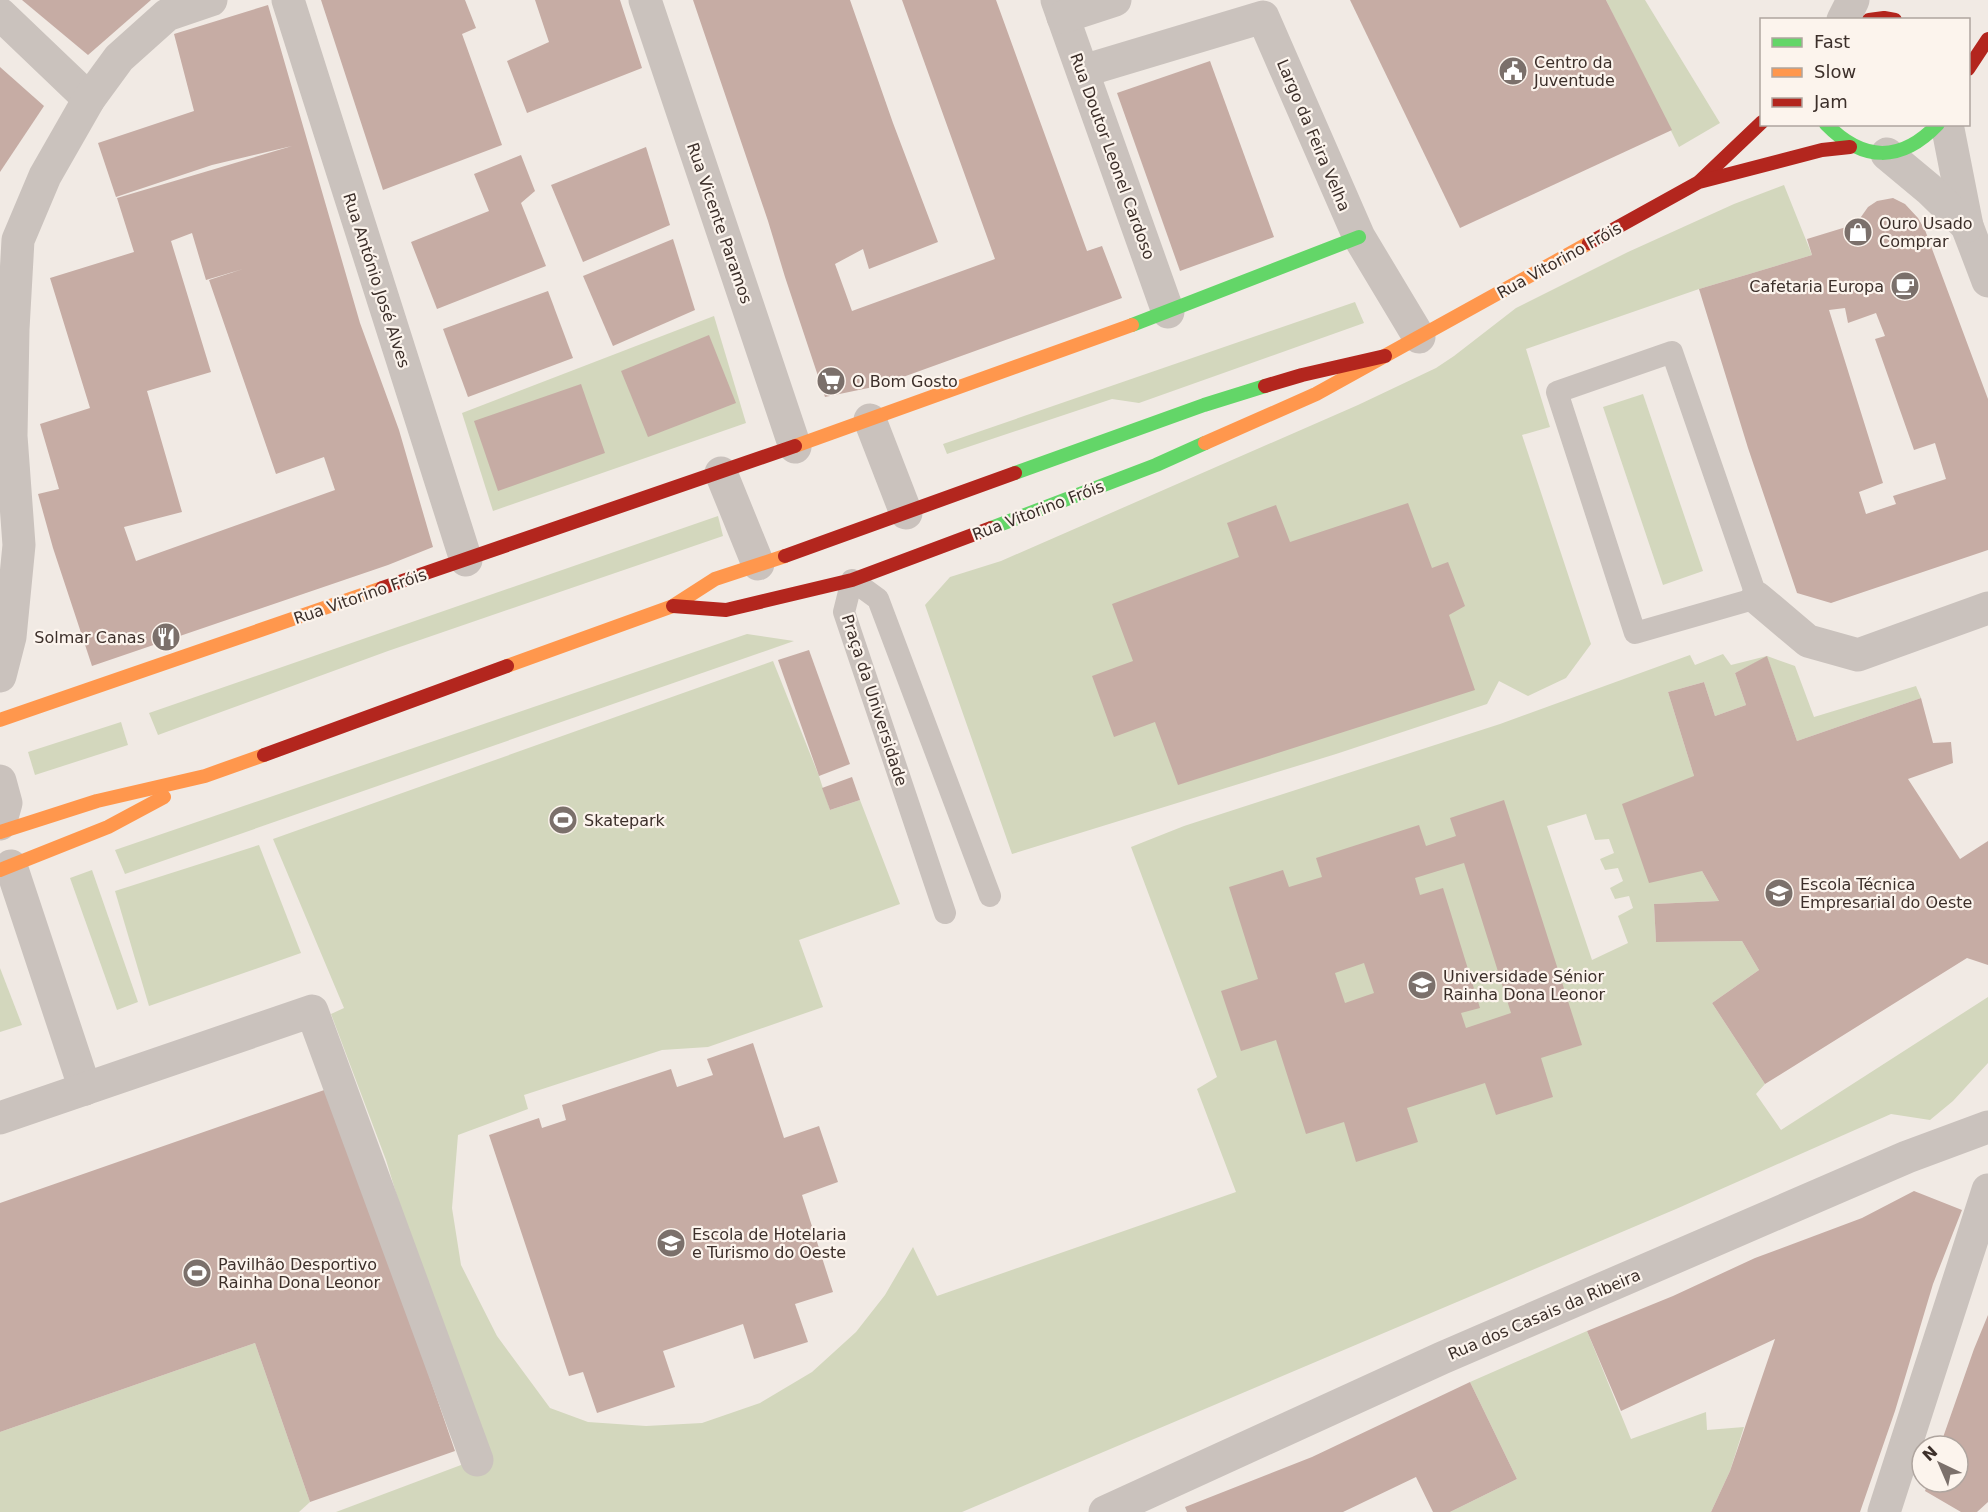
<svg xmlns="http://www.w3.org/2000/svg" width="1988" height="1512" font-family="'DejaVu Sans',sans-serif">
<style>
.green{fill:#d3d7bd;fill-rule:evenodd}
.building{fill:#c6aca4;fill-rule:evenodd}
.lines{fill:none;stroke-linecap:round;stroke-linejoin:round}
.lane{stroke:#cac2bd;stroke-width:22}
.street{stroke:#cac2bd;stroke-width:33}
.fast{stroke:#63d668;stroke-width:14}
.slow{stroke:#ff974d;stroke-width:14}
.jam{stroke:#b3261e;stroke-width:14}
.labels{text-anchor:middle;stroke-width:4.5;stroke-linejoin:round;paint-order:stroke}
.poi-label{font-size:16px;fill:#3c2f2a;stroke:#fcf4ed;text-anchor:start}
.street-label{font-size:16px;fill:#3c2f2a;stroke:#fcf4ed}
</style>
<rect width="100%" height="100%" fill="#f1eae4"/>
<!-- green -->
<g class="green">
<path d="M1606,0H1645L1720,123L1679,147Z"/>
<path d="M1784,185L1812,255L1699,289L1526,349L1550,427L1522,435L1591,644L1566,678L1528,696L1499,681L1487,704L1336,754L1012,854L925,605L950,577L1001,561L1358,405L1436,368L1454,356L1516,308L1628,252L1734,204Z"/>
<path d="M1355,302L1364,323L1139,403L1112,399L947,454L943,444Z"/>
<path d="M714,316L746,423L493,511L462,413Z"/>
<path d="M1643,394L1703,571L1663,585L1603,407Z"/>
<path d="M718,516L723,536L388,651L158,735L149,713Z"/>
<path d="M747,634L794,641L125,874L115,850Z"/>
<path d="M1723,654L1731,665L1767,656L1795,666L1814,717L1916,686L1921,698L1797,741L1767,657L1735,673L1746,705L1715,716L1704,682L1668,692L1694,776L1702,871L1719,901L1654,904L1656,942L1742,941L1759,970L1712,1003L1765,1084L1756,1094L1781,1130L1988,997V1063L1953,1101L1930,1120L1891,1114L1676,1209L962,1512H336L477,1459L386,1160L331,1014L344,1008L273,839L773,661L819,776L830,810L860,800L900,904L799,940L823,1007L708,1047L662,1050L524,1095L528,1109L458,1135L452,1208L461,1265L497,1336L550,1408L588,1422L646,1426L702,1423L760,1403L812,1372L856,1332L885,1295L913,1247L937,1296L1236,1192L1197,1089L1217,1077L1131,847L1184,826L1500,724L1690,655L1695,665ZM1586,814L1595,840L1609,839L1614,853L1600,859L1605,870L1618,868L1623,881L1610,888L1615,899L1629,896L1633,908L1618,916L1628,943L1592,960L1547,826Z"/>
<path d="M121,722L128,745L35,775L28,752Z"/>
<path d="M259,845L301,953L149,1006L115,891Z"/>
<path d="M92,870L138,1002L117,1010L70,878Z"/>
<path d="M0,968L22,1025L0,1032Z"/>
<path d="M1587,1331L1631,1439L1706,1412L1707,1430L1744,1427L1730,1471L1711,1512H1450L1517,1479L1470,1382Z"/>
<path d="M255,1343L310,1502L299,1512H0V1432Z"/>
</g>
<!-- building -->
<g class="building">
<path d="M22,0H151L88,55Z"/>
<path d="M321,0H465L476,28L462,34L502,145L383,190Z"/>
<path d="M535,0H620L642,68L527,113L507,61L549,42Z"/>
<path d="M693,0H850L893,123L938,242L869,269L863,249L835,264L852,311L995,259L902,0H996L1087,251L1102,246L1122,298L878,386L825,397L785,277L768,221Z"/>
<path d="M1350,0H1606L1672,130L1460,228Z"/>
<path d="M268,5L360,323L399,430L433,547L388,565L92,666L53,548L38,494L59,489L40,424L90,408L50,278L134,252L117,198L292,146L212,165L116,197L98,143L194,111L174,34ZM192,233L206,280L243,269L209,280L276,474L324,457L335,490L136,561L124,527L182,512L147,391L211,372L171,241Z"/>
<path d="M1210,61L1274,237L1180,271L1117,93Z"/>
<path d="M0,67L44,106L0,172Z"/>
<path d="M646,147L670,225L583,262L551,185Z"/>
<path d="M521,155L535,191L521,203L546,266L437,309L411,242L489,211L474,174Z"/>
<path d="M1893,198L1905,204L1918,218L1925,230L1988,399V550L1831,603L1797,593L1748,448L1699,289L1812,255L1807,239L1856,224L1868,207L1877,201ZM1845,308L1848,323L1876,313L1885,336L1875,339L1914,450L1935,443L1946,479L1893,496L1896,504L1866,514L1859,492L1883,483L1829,310Z"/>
<path d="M673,239L695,310L613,346L583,276Z"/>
<path d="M548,291L573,358L468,397L443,329Z"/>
<path d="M709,335L736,403L648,437L621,371Z"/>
<path d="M581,384L605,453L498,491L474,421Z"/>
<path d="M1408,503L1432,568L1448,562L1465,606L1449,615L1475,690L1178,785L1155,722L1114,737L1092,676L1133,661L1112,604L1239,557L1227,523L1276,505L1290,542Z"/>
<path d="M809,650L850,764L819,776L778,660Z"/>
<path d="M1767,656L1797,741L1921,698L1933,743L1951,742L1953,763L1908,779L1960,859L1988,841V965L1967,958L1765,1084L1712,1003L1759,970L1742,941L1656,942L1654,904L1719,901L1702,871L1649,883L1622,804L1694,776L1668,692L1704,682L1715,716L1746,705L1735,673Z"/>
<path d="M852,777L860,800L830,810L822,788Z"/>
<path d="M1504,800L1582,1045L1541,1058L1553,1097L1496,1115L1485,1083L1407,1108L1418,1142L1356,1162L1344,1122L1306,1134L1276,1040L1241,1051L1221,991L1258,979L1229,887L1283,870L1289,887L1322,877L1316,858L1419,825L1426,846L1456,836L1450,818ZM1464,863L1511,1013L1466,1028L1461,1013L1480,1008L1443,888L1420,895L1415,878ZM1364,963L1374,993L1345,1003L1335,973Z"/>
<path d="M753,1043L784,1138L819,1126L838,1182L802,1195L833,1292L795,1304L808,1342L754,1359L743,1324L663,1351L675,1387L597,1413L583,1372L569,1376L489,1135L539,1118L542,1128L566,1120L562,1105L671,1069L677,1087L713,1075L707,1059Z"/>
<path d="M330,1088L455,1451L310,1502L255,1343L0,1432V1203Z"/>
<path d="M1914,1191L1962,1210L1933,1284L1895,1411L1860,1512H1711L1730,1471L1775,1339L1621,1411L1587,1331L1673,1296L1755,1258L1862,1218Z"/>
<path d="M1988,1315V1502L1977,1512H1961L1925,1491L1928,1482H1958V1446H1940L1974,1349Z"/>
<path d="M1470,1382L1517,1479L1450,1512H1433L1416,1477L1343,1512H1187L1185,1507L1312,1457Z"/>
</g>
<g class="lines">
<!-- lane -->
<g class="lane">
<path d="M1672,352L1757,598L1635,633L1557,392Z"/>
<path d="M945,913L844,612L852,580L878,599L990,896"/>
</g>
<!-- street -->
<g class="street">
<path d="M288,0L466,560"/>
<path d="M645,0L795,447"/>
<path d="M1057,0L1168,312"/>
<path d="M0,14L89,99"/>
<path d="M1063,17L1115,0"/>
<path d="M1843,20L1853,0"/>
<path d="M1083,71L1263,17L1359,237L1419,337"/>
<path d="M1947,124L1967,226L1988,281"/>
<path d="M1887,154L1929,189L1967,226"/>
<path d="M870,420L906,513"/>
<path d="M721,473L758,564"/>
<path d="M1757,598L1808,641L1858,655L1988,608"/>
<path d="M0,676L10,637L19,545L11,436L13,329L18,240L45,176L89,99L119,58L167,15L211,0"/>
<path d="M0,781L6,803L0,824"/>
<path d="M11,866L85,1089"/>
<path d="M0,1118L312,1011L477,1460"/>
<path d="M1105,1512L1442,1358L1907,1157L1988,1127"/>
<path d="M1884,1512L1988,1190"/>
</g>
<!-- fast -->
<g class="fast">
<path d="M1826,124C1863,162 1901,163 1938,124"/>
<path d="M1132,325L1359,237"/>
<path d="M1015,473L1204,405L1265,386"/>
<path d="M991,528L1156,465L1205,443"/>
</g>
<!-- slow -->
<g class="slow">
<path d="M1205,443L1316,394L1589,243"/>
<path d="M795,446L1132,325"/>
<path d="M507,666L673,606L715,579L785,556"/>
<path d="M0,720L382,588"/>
<path d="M0,832L97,801L205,776L264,755"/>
<path d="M0,870L108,827L164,797"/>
</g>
<!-- jam -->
<g class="jam">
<path d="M1869,20L1884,18L1895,20"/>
<path d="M1968,69L1988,39"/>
<path d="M1700,181L1762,122"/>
<path d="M1589,243L1699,182L1822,150L1850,147"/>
<path d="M1265,386L1302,375L1385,356"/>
<path d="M785,556L1015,473"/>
<path d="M382,588L795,446"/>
<path d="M673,606L726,610L852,580L991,528"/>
<path d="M264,755L507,666"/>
</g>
</g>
<!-- icons -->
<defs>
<g id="civic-disc" transform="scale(1.5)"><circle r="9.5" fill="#7b706b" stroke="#fcf4ed"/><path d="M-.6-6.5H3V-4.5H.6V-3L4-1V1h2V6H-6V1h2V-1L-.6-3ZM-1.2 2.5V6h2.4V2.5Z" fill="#fff"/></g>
<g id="shop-disc" transform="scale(1.5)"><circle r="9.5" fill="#7b706b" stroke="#fcf4ed"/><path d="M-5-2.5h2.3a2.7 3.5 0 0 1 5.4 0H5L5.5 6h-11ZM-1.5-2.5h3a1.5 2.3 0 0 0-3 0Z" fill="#fff"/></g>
<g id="cafe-disc" transform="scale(1.5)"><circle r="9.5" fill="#7b706b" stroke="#fcf4ed"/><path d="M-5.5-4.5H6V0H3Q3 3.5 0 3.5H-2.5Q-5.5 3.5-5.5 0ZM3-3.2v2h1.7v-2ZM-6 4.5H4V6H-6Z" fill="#fff"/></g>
<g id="supermarket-disc" transform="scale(1.5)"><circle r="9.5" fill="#7b706b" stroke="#fcf4ed"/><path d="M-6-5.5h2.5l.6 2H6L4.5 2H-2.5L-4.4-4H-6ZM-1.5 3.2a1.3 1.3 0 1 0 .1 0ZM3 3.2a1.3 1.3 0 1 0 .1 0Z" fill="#fff"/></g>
<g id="restaurant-disc" transform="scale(1.5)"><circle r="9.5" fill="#7b706b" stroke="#fcf4ed"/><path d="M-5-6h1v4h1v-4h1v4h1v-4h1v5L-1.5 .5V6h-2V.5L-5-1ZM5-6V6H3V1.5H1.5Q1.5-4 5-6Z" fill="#fff"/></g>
<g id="stadium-disc" transform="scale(1.5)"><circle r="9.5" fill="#7b706b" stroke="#fcf4ed"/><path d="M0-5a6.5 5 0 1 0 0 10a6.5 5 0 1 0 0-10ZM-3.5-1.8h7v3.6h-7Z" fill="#fff"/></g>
<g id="school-disc" transform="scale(1.5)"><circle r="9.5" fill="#7b706b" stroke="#fcf4ed"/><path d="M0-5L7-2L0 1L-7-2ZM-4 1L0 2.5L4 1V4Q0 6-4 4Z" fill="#fff"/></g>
</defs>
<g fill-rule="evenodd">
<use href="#civic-disc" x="1513" y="71"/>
<use href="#shop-disc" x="1858" y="232"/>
<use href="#cafe-disc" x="1905" y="286"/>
<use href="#supermarket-disc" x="831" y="381"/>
<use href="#restaurant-disc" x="166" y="637"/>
<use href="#stadium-disc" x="563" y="820"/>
<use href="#school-disc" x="1779" y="893"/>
<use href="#school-disc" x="1422" y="985"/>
<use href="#school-disc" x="671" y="1243"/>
<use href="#stadium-disc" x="197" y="1273"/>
</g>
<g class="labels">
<!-- poi labels -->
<g class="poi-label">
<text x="1534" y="68">Centro da<tspan x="1534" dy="18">Juventude</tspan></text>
<text x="1879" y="229">Ouro Usado<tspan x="1879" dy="18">Comprar</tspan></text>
<text x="1884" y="292" text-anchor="end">Cafetaria Europa</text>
<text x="852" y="387">O Bom Gosto</text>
<text x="145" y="643" text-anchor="end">Solmar Canas</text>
<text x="584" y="826">Skatepark</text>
<text x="1800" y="890">Escola Técnica<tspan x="1800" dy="18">Empresarial do Oeste</tspan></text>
<text x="1443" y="982">Universidade Sénior<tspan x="1443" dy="18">Rainha Dona Leonor</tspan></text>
<text x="692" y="1240">Escola de Hotelaria<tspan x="692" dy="18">e Turismo do Oeste</tspan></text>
<text x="218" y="1270">Pavilhão Desportivo<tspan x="218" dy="18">Rainha Dona Leonor</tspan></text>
</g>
<!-- street labels -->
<g class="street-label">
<text transform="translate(1314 135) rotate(67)" y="6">Largo da Feira Velha</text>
<text transform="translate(1113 156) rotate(70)" y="6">Rua Doutor Leonel Cardoso</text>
<text transform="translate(720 223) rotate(71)" y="6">Rua Vicente Paramos</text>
<text transform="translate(1559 260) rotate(-29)" y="6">Rua Vitorino Fróis</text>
<text transform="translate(377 280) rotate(72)" y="6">Rua António José Alves</text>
<text transform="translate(1038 510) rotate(-21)" y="6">Rua Vitorino Fróis</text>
<text transform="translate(360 596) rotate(-19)" y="6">Rua Vitorino Fróis</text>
<text transform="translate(875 700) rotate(72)" y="6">Praça da Universidade</text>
<text transform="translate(1544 1314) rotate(-23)" y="6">Rua dos Casais da Ribeira</text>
</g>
</g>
<!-- legend -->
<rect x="1760" y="18" width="210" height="108" fill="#fcf4ed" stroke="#afa59f" stroke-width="1.5"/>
<rect x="1772" y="38" width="30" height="9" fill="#63d668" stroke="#afa59f" stroke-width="1.5"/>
<text x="1814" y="48" font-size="18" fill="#3c2f2a">Fast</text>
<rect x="1772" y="68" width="30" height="9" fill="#ff974d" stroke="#afa59f" stroke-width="1.5"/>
<text x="1814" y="78" font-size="18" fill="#3c2f2a">Slow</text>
<rect x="1772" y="98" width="30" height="9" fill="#b3261e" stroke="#afa59f" stroke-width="1.5"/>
<text x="1814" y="108" font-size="18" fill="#3c2f2a">Jam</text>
<!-- north arrow -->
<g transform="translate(1940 1464) rotate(316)"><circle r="28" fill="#fcf4ed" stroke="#afa59f" stroke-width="1.5"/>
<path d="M0-4.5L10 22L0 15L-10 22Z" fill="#7b706b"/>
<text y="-9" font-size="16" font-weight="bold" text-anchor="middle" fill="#3c2f2a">N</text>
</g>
</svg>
